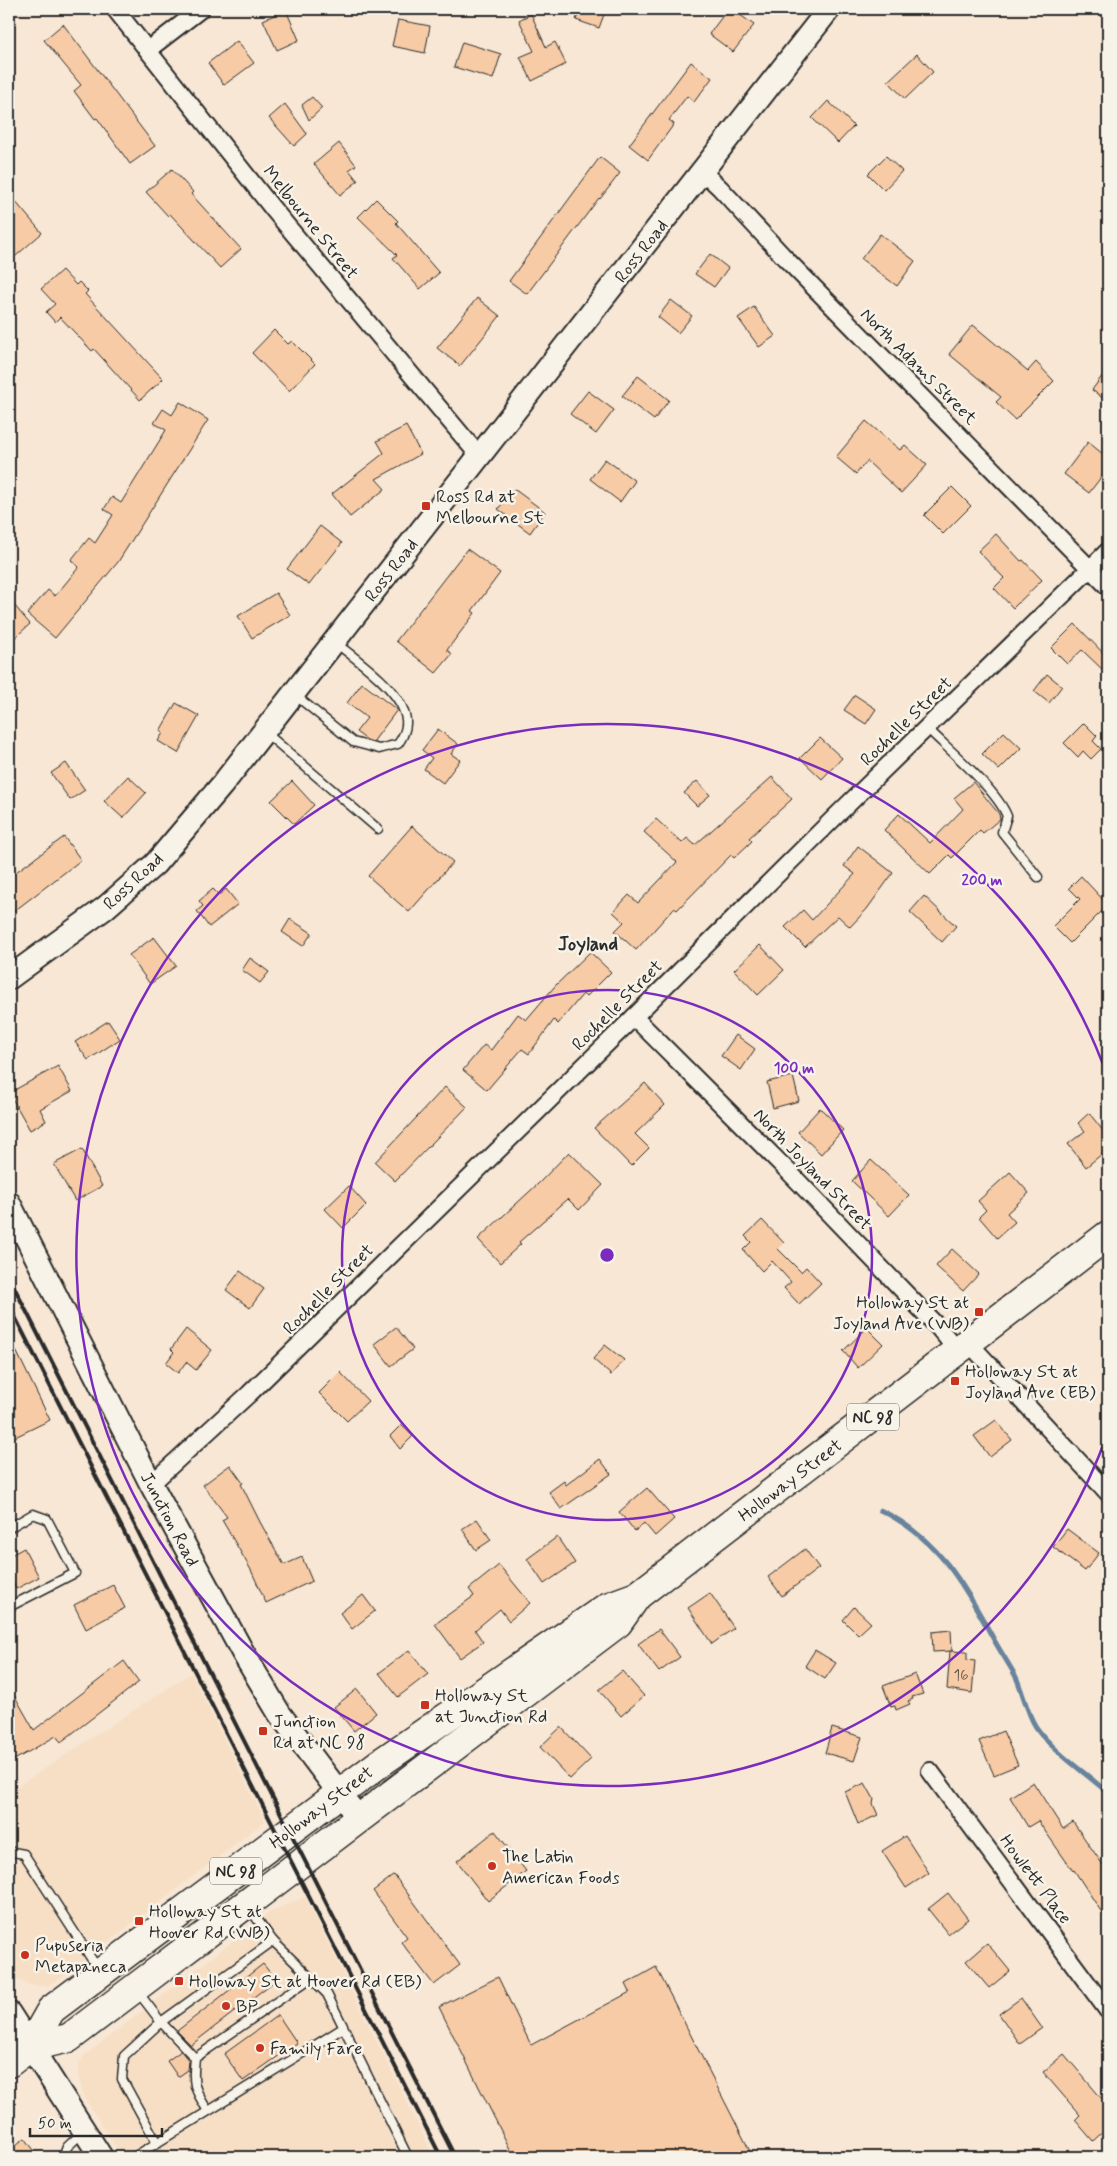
<svg xmlns="http://www.w3.org/2000/svg" width="1117" height="2166" font-family="Mynerve,sans-serif">
<style>
.built{fill:#f7dfc6}
.lines{fill:none;stroke-linecap:round;stroke-linejoin:round}
.stream{stroke:#67839d;stroke-width:5}
.building{fill:#f7cba6;stroke:#2b2b2b}
.lane-casing{stroke:#2b2b2b;stroke-width:11}
.street-casing{stroke:#2b2b2b;stroke-width:20}
.secondary-casing{stroke:#2b2b2b;stroke-width:26}
.highway-casing{stroke:#2b2b2b;stroke-width:31}
.lane{stroke:#f7f3e8;stroke-width:8}
.street{stroke:#f7f3e8;stroke-width:16}
.secondary{stroke:#f7f3e8;stroke-width:22}
.highway{stroke:#f7f3e8;stroke-width:28}
.rail{stroke:#2b2b2b;stroke-width:4}
.ring{fill:none;stroke:#7b2cbf;stroke-width:2.5}
.poi-dot{fill:#c8321e;stroke:#f7f3e8;stroke-width:2}
.labels{text-anchor:middle;stroke-width:5;stroke-linejoin:round;paint-order:stroke}
.number-label{font-size:15px;fill:#5e534a}
.shield{fill:#f7f3e8;stroke:#686764;stroke-width:1}
.shield-label{font-size:16px;font-weight:bold;fill:#2b2b2b}
.street-label{font-size:18px;fill:#2b2b2b;stroke:#f7f3e8}
.poi-label{font-size:18px;fill:#2b2b2b;stroke:#f7f3e8;text-anchor:start}
.neighbourhood-label{font-size:19px;font-weight:bold;fill:#2b2b2b;stroke:#f7f3e8}
.centre{fill:#7b2cbf;stroke:#f7f3e8;stroke-width:2.5}
.ring-label{font-size:15px;text-anchor:middle;font-weight:bold;fill:#7b2cbf;stroke:#f7f3e8;stroke-width:5;stroke-linejoin:round;paint-order:stroke}
</style>
<rect width="100%" height="100%" fill="#f7e7d4"/>
<filter id="ink" filterUnits="userSpaceOnUse"><feTurbulence type="fractalNoise" baseFrequency=".02" numOctaves="2"/><feDisplacementMap in="SourceGraphic" scale="10" xChannelSelector="R" yChannelSelector="G"/><feConvolveMatrix kernelMatrix="1 2 1 2 8 2 1 2 1" color-interpolation-filters="sRGB"/></filter>
<g filter="url(#ink)">
<!-- built -->
<g class="built">
<path d="M191,1673L265,1821L61,1978L48,1985L33,1986L17,1980L9,1972V1792Z"/>
<path d="M305,1897L434,2157H122L84,2097L79,2079V2064L84,2056L272,1911Z"/>
</g>
<g class="lines">
<!-- stream -->
<path class="stream" d="M880,1510C937,1537 964,1584 993,1638C1000,1651 1009,1664 1016,1677C1023,1692 1027,1714 1036,1727C1054,1753 1085,1772 1108,1793"/>
</g>
<!-- building -->
<g class="building">
<path d="M580,9H606L599,28L576,20Z"/>
<path d="M728,9H732L754,25L733,52L709,34Z"/>
<path d="M286,10L299,40L277,50L263,20Z"/>
<path d="M531,14L546,47L555,42L566,64L532,81L520,57L534,51L519,20Z"/>
<path d="M398,20L430,26L425,53L392,46Z"/>
<path d="M63,24L155,146L130,164L97,118L95,119L74,91L81,85L44,40Z"/>
<path d="M237,41L254,63L224,85L208,63Z"/>
<path d="M462,42L501,54L493,79L454,67Z"/>
<path d="M917,54L933,72L905,99L888,81Z"/>
<path d="M691,62L712,78L694,102L687,96L669,120L674,124L648,160L629,145Z"/>
<path d="M312,97L322,108L309,120L302,105Z"/>
<path d="M828,101L854,126L838,143L812,118Z"/>
<path d="M285,104L307,134L294,146L269,118Z"/>
<path d="M339,143L356,165L349,170L358,181L340,195L314,164Z"/>
<path d="M886,156L902,171L884,190L868,174Z"/>
<path d="M600,157L620,173L600,199L599,198L527,294L509,281Z"/>
<path d="M172,169L193,192L191,194L241,249L220,268L170,214L168,216L146,192Z"/>
<path d="M9,194L42,233L9,262Z"/>
<path d="M376,199L398,221L396,223L439,273L420,289L393,258L397,255L358,217Z"/>
<path d="M880,234L915,261L897,286L861,259Z"/>
<path d="M710,254L728,268L714,287L695,274Z"/>
<path d="M62,270L76,285L79,282L88,291L85,294L163,379L140,400L94,349L92,351L60,317L55,322L46,312L55,304L41,289Z"/>
<path d="M477,298L500,316L460,366L437,348Z"/>
<path d="M671,300L692,316L678,333L658,317Z"/>
<path d="M754,307L775,336L759,347L738,318Z"/>
<path d="M973,325L1028,371L1036,362L1054,381L1015,420L996,402L1001,397L949,354Z"/>
<path d="M274,330L288,344L292,341L315,364L289,391L252,353Z"/>
<path d="M1108,368V402L1092,390Z"/>
<path d="M638,376L669,400L654,420L622,396Z"/>
<path d="M588,391L614,410L596,434L570,414Z"/>
<path d="M180,402L208,420L118,562L55,638L27,614L48,590L55,596L79,567L71,560L89,538L95,543L113,515L104,509L112,497L121,503L166,430L154,423L163,409L172,415Z"/>
<path d="M866,421L900,450L905,445L927,465L901,493L867,461L856,474L836,457Z"/>
<path d="M406,426L421,454L376,479L385,489L350,517L332,494L384,453L377,441Z"/>
<path d="M1088,442L1108,458V468L1089,493L1064,474Z"/>
<path d="M605,459L635,481L620,502L590,479Z"/>
<path d="M952,487L971,506L943,534L924,515Z"/>
<path d="M514,489L545,512L530,533L498,509Z"/>
<path d="M320,526L342,543L309,585L287,569Z"/>
<path d="M996,534L1021,561L1023,560L1042,580L1013,608L994,588L1004,578L978,551Z"/>
<path d="M467,549L500,573L472,611L475,613L447,650L452,654L436,673L396,641Z"/>
<path d="M276,593L290,615L252,638L238,616Z"/>
<path d="M9,599L30,624L9,643Z"/>
<path d="M1075,624L1108,658V667L1104,671L1082,650L1067,664L1051,648Z"/>
<path d="M1047,674L1062,686L1049,703L1034,691Z"/>
<path d="M362,683L397,710L373,742L367,740L356,732L367,718L347,703Z"/>
<path d="M855,695L876,709L866,724L844,710Z"/>
<path d="M176,703L199,716L178,753L158,741L163,733L160,731Z"/>
<path d="M1084,723L1097,736L1093,741L1101,749L1091,759L1083,751L1078,757L1064,743Z"/>
<path d="M438,729L458,744L451,754L460,760L443,783L424,769L432,758L422,750Z"/>
<path d="M1004,732L1021,748L999,770L982,754Z"/>
<path d="M820,738L842,758L822,779L800,758Z"/>
<path d="M66,763L85,790L70,800L51,773Z"/>
<path d="M128,776L146,793L123,818L104,801Z"/>
<path d="M772,777L792,799L749,838L752,841L734,858L731,855L677,910L674,908L636,950L615,931L624,922L613,912L629,895L638,903L677,862L644,832L656,819L682,843L687,838L695,845Z"/>
<path d="M292,781L314,805L294,824L271,801Z"/>
<path d="M697,781L710,795L697,806L684,793Z"/>
<path d="M973,782L999,814L1000,819L983,833L980,830L952,858L949,855L930,874L884,830L899,814L930,843L963,809L954,798Z"/>
<path d="M412,826L453,862L409,912L368,876Z"/>
<path d="M64,837L81,860L9,915V877Z"/>
<path d="M858,846L893,873L867,909L850,927L838,916L805,947L785,927L803,910L812,920L855,874L844,866Z"/>
<path d="M1081,876L1108,905L1070,943L1053,926L1080,899L1069,888Z"/>
<path d="M213,889L219,895L226,889L238,904L209,927L197,911L203,906L199,901Z"/>
<path d="M924,896L956,926L942,942L910,912Z"/>
<path d="M290,919L312,933L303,946L282,932Z"/>
<path d="M154,937L176,966L150,984L129,955Z"/>
<path d="M760,945L784,970L758,995L734,970Z"/>
<path d="M590,952L611,972L586,997L583,994L558,1024L554,1020L529,1054L522,1049L487,1090L463,1070L484,1045L491,1050L518,1014L526,1020L555,986Z"/>
<path d="M250,958L269,972L260,983L242,970Z"/>
<path d="M108,1021L120,1039L88,1060L75,1042Z"/>
<path d="M736,1035L755,1049L741,1070L721,1056Z"/>
<path d="M58,1066L72,1091L40,1109L46,1121L30,1130L9,1093Z"/>
<path d="M793,1076L799,1101L773,1108L767,1082Z"/>
<path d="M645,1083L665,1105L635,1134L649,1148L631,1166L594,1128Z"/>
<path d="M445,1087L467,1107L395,1181L375,1162Z"/>
<path d="M820,1108L843,1130L821,1154L798,1132Z"/>
<path d="M1089,1113L1108,1137V1149L1086,1167L1068,1144L1085,1131L1078,1123Z"/>
<path d="M82,1149L102,1186L75,1201L54,1164Z"/>
<path d="M569,1152L603,1185L579,1210L568,1199L519,1242L521,1244L500,1263L478,1239L540,1182Z"/>
<path d="M871,1160L909,1195L889,1216L852,1181Z"/>
<path d="M1010,1172L1029,1193L1007,1213L1015,1222L997,1238L979,1217L986,1210L978,1201Z"/>
<path d="M349,1186L366,1205L343,1228L325,1209Z"/>
<path d="M762,1220L784,1243L778,1249L801,1272L806,1267L821,1283L799,1304L784,1288L791,1282L772,1261L762,1271L743,1250L751,1242L745,1236Z"/>
<path d="M952,1249L979,1274L963,1291L936,1266Z"/>
<path d="M240,1271L264,1289L250,1308L226,1290Z"/>
<path d="M396,1327L413,1349L391,1366L374,1344Z"/>
<path d="M867,1328L883,1344L858,1368L843,1351Z"/>
<path d="M186,1329L212,1350L196,1370L186,1362L178,1373L166,1363L174,1352L171,1349Z"/>
<path d="M9,1336L50,1420L9,1440Z"/>
<path d="M605,1345L624,1360L611,1375L593,1359Z"/>
<path d="M340,1372L368,1401L347,1421L319,1393Z"/>
<path d="M996,1420L1012,1440L990,1457L974,1436Z"/>
<path d="M401,1425L413,1436L400,1449L390,1436Z"/>
<path d="M600,1459L611,1474L561,1509L549,1492L564,1481L566,1485Z"/>
<path d="M230,1465L243,1483L241,1484L260,1522L284,1565L302,1557L312,1581L266,1603L251,1570L222,1520L227,1517L203,1485Z"/>
<path d="M647,1488L674,1519L655,1536L644,1523L635,1531L619,1512Z"/>
<path d="M477,1519L491,1540L476,1550L462,1529Z"/>
<path d="M1067,1529L1099,1553L1085,1571L1053,1547Z"/>
<path d="M557,1537L575,1563L544,1584L527,1559Z"/>
<path d="M24,1548L39,1577L16,1589L9,1573V1556Z"/>
<path d="M805,1549L819,1568L782,1596L768,1577Z"/>
<path d="M499,1565L530,1603L509,1621L500,1609L475,1630L483,1642L460,1658L435,1624L474,1596L469,1589Z"/>
<path d="M113,1585L125,1608L86,1629L74,1605Z"/>
<path d="M710,1593L734,1628L712,1644L688,1608Z"/>
<path d="M363,1595L375,1611L352,1629L340,1613Z"/>
<path d="M854,1607L871,1623L858,1635L843,1620Z"/>
<path d="M659,1629L680,1657L659,1672L638,1644Z"/>
<path d="M951,1630L952,1651L933,1652L932,1632Z"/>
<path d="M409,1650L428,1674L398,1697L379,1673Z"/>
<path d="M815,1650L836,1663L825,1679L805,1666Z"/>
<path d="M950,1651L967,1652V1660L975,1661L972,1693L947,1689Z"/>
<path d="M124,1661L139,1682L61,1742L56,1736L9,1763V1686L34,1730Z"/>
<path d="M622,1671L644,1696L621,1716L599,1690Z"/>
<path d="M915,1674L923,1694L912,1697L913,1699L908,1701L910,1704L896,1710L895,1706L891,1707L883,1686Z"/>
<path d="M357,1689L376,1713L354,1731L334,1707Z"/>
<path d="M561,1727L591,1759L570,1779L540,1747Z"/>
<path d="M832,1728L862,1737L854,1761L825,1753Z"/>
<path d="M1003,1731L1018,1765L994,1775L979,1741Z"/>
<path d="M1033,1782L1063,1829L1073,1822L1108,1872V1922L1074,1870L1073,1871L1038,1821L1028,1827L1010,1797Z"/>
<path d="M865,1783L874,1799L873,1804L878,1815L858,1824L845,1792Z"/>
<path d="M495,1831L526,1871L488,1901L457,1861Z"/>
<path d="M905,1836L929,1873L906,1888L882,1851Z"/>
<path d="M394,1875L460,1965L434,1985L401,1942L407,1937L373,1891Z"/>
<path d="M948,1893L968,1919L948,1934L928,1909Z"/>
<path d="M987,1943L1010,1971L989,1988L966,1961Z"/>
<path d="M263,1964L276,1980L191,2045L177,2031Z"/>
<path d="M656,1967L753,2157H514L439,2007L498,1977L531,2045L630,1992L626,1984Z"/>
<path d="M1021,1998L1042,2028L1020,2044L999,2014Z"/>
<path d="M278,2015L297,2043L243,2081L224,2054Z"/>
<path d="M181,2051L189,2061L188,2070L178,2077L167,2061Z"/>
<path d="M1064,2054L1108,2106V2127L1093,2141L1075,2120L1080,2115L1043,2072Z"/>
<path d="M25,2138L39,2157H9V2150Z"/>
</g>
<g class="lines">
<!-- lane casing -->
<g class="lane-casing">
<g id="lane">
<path d="M295,695L353,742L379,749L398,744C405,734 409,724 404,712C396,687 356,659 336,643"/>
<path d="M927,728C949,750 996,789 1007,816L1002,832L1038,877"/>
<path d="M266,733L378,829"/>
<path d="M9,1528L33,1514L47,1519L75,1573L9,1607"/>
<path d="M9,1854L13,1852L24,1854L98,1969"/>
<path d="M311,1978L327,1994L338,2016L407,2155L402,2157"/>
<path d="M138,1992L161,2022L124,2056L122,2079L157,2143"/>
<path d="M195,2058L161,2022L273,1941L249,1908"/>
<path d="M208,2111C194,2089 192,2084 195,2058L311,1978L273,1941"/>
<path d="M63,2157L67,2147L83,2132"/>
<path d="M134,2157L343,2028"/>
</g>
</g>
<!-- street casing -->
<g class="street-casing">
<g id="street">
<path d="M115,9L273,209L480,457"/>
<path d="M149,49L201,9"/>
<path d="M703,172L720,188L784,257L1108,587"/>
<path d="M634,1017L789,1172L937,1326L958,1351"/>
<path d="M969,1343L1108,1493"/>
<path d="M151,1484L249,1394L634,1017L837,815L1108,551"/>
<path d="M930,1771L1108,2011"/>
</g>
</g>
<!-- secondary casing -->
<g class="secondary-casing">
<g id="secondary">
<path d="M9,978L105,908L155,864L222,785L829,9"/>
<path d="M9,1203L151,1484L242,1651L279,1713L359,1819"/>
<path d="M9,2013L101,2157"/>
</g>
</g>
<!-- highway casing -->
<g class="highway-casing">
<g id="highway">
<path d="M30,2047L69,2038L135,1988L618,1623L637,1596L1108,1235"/>
<path d="M9,2063L30,2047L51,2010L380,1763L607,1607L637,1596"/>
</g>
</g>
<!-- lane -->
<use href="#lane" class="lane"/>
<!-- street -->
<use href="#street" class="street"/>
<!-- secondary -->
<use href="#secondary" class="secondary"/>
<!-- highway -->
<use href="#highway" class="highway"/>
<!-- rail -->
<g class="rail">
<path d="M9,1277L455,2157"/>
<path d="M9,1305L441,2157"/>
</g>
</g>
</g>
<!-- distance rings -->
<g class="ring">
<circle cx="607" cy="1255" r="265"/>
<path d="M1108 1432A531 531 0 1 1 1108 1078"/>
</g>
<!-- markers -->
<g class="poi-dot">
<rect x="421" y="501" width="10" height="10" rx="2.5"/>
<rect x="974" y="1307" width="10" height="10" rx="2.5"/>
<rect x="950" y="1376" width="10" height="10" rx="2.5"/>
<rect x="420" y="1700" width="10" height="10" rx="2.5"/>
<rect x="258" y="1726" width="10" height="10" rx="2.5"/>
<circle cx="492" cy="1866" r="5"/>
<rect x="134" y="1916" width="10" height="10" rx="2.5"/>
<circle cx="25" cy="1955" r="5"/>
<rect x="174" y="1976" width="10" height="10" rx="2.5"/>
<circle cx="226" cy="2006" r="5"/>
<circle cx="260" cy="2048" r="5"/>
</g>
<g class="labels">
<!-- number labels -->
<g class="number-label">
<text x="961" y="1680">16</text>
</g>
<!-- shield labels -->
<g class="shield">
<rect x="847" y="1403.5" width="52" height="27" rx="4"/>
<rect x="210" y="1857.5" width="52" height="27" rx="4"/>
</g>
<g class="shield-label">
<text x="873" y="1423">NC 98</text>
<text x="236" y="1877">NC 98</text>
</g>
<!-- street labels -->
<g class="street-label">
<text transform="translate(311 222) rotate(51)" y="6">Melbourne Street</text>
<text transform="translate(641 251) rotate(-52)" y="6">Ross Road</text>
<text transform="translate(919 366) rotate(45)" y="6">North Adams Street</text>
<text transform="translate(391 570) rotate(-52)" y="6">Ross Road</text>
<text transform="translate(906 721) rotate(-44)" y="6">Rochelle Street</text>
<text transform="translate(133 881) rotate(-43)" y="6">Ross Road</text>
<text transform="translate(617 1005) rotate(-45)" y="6">Rochelle Street</text>
<text transform="translate(813 1169) rotate(46)" y="6">North Joyland Street</text>
<text transform="translate(328 1289) rotate(-45)" y="6">Rochelle Street</text>
<text transform="translate(790 1480) rotate(-37)" y="6">Holloway Street</text>
<text transform="translate(170 1519) rotate(62)" y="6">Junction Road</text>
<text transform="translate(321 1807) rotate(-37)" y="6">Holloway Street</text>
<text transform="translate(1036 1879) rotate(53)" y="6">Howlett Place</text>
</g>
<!-- poi labels -->
<g class="poi-label">
<text x="436" y="502">Ross Rd at<tspan x="436" dy="21">Melbourne St</tspan></text>
<text x="969" y="1308" text-anchor="end">Holloway St at<tspan x="969" dy="21">Joyland Ave (WB)</tspan></text>
<text x="965" y="1377">Holloway St at<tspan x="965" dy="21">Joyland Ave (EB)</tspan></text>
<text x="435" y="1701">Holloway St<tspan x="435" dy="21">at Junction Rd</tspan></text>
<text x="273" y="1727">Junction<tspan x="273" dy="21">Rd at NC 98</tspan></text>
<text x="502" y="1862">The Latin<tspan x="502" dy="21">American Foods</tspan></text>
<text x="149" y="1917">Holloway St at<tspan x="149" dy="21">Hoover Rd (WB)</tspan></text>
<text x="35" y="1951">Pupuseria<tspan x="35" dy="21">Metapaneca</tspan></text>
<text x="189" y="1987">Holloway St at Hoover Rd (EB)</text>
<text x="236" y="2012">BP</text>
<text x="270" y="2054">Family Fare</text>
</g>
<!-- neighbourhood labels -->
<g class="neighbourhood-label">
<text x="588" y="950">Joyland</text>
</g>
</g>
<circle cx="607" cy="1255" r="8" class="centre"/>
<g class="ring-label">
<text x="982" y="885">200 m</text>
<text x="794" y="1073">100 m</text>
</g>
<!-- margin -->
<rect width="1117" height="2166" fill="none" stroke="#f7f3e8" stroke-width="30"/>
<rect x="15" y="15" width="1087" height="2136" fill="none" stroke="#2b2b2b" stroke-width="2" filter="url(#ink)"/>
<!-- scale -->
<path d="M30 2128v8h132v-8" fill="none" stroke="#2b2b2b" stroke-width="2.5"/>
<text x="38" y="2128" font-size="15" fill="#2b2b2b" stroke="#f7f3e8" stroke-width="4" paint-order="stroke">50 m</text>
</svg>
